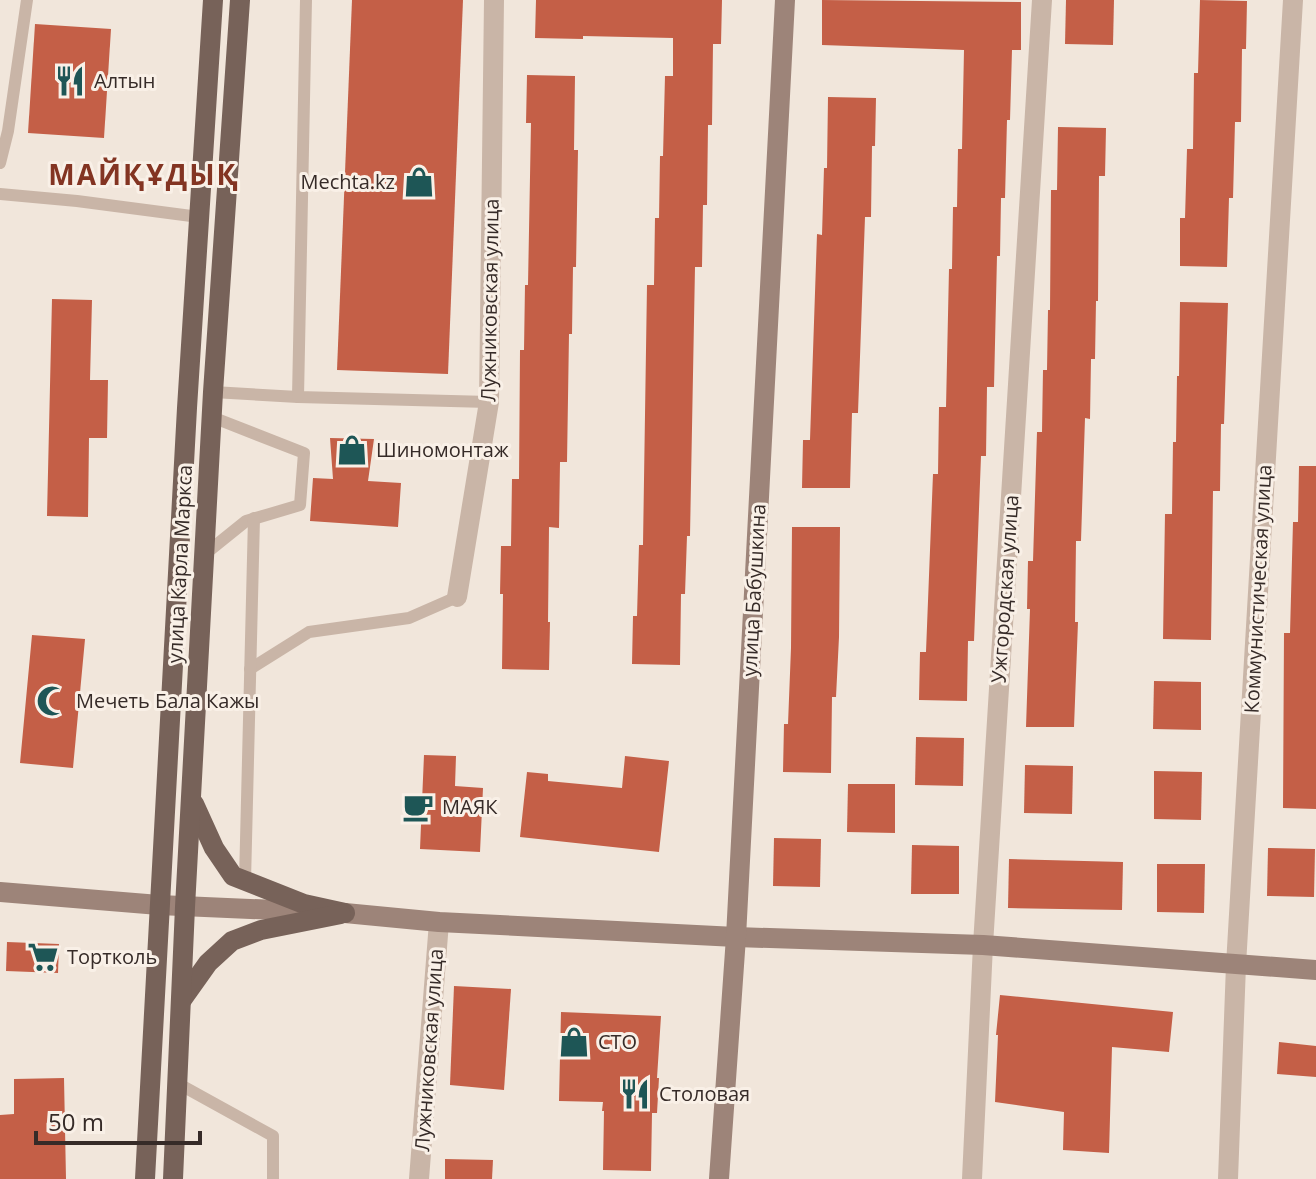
<svg xmlns="http://www.w3.org/2000/svg" width="1316" height="1179" font-family="'Open Sans',sans-serif">
<style>
.building{fill:#c45f47}
.lines{fill:none;stroke-linecap:round;stroke-linejoin:round}
.lane{stroke:#c9b5a7;stroke-width:12}
.street{stroke:#c9b5a7;stroke-width:20}
.secondary{stroke:#9d8479;stroke-width:20}
.primary{stroke:#776259;stroke-width:20}
.labels{text-anchor:middle;stroke-width:6;stroke-linejoin:round;paint-order:stroke}
.poi-label{font-size:20px;fill:#362b28;stroke:#f9f0e7;text-anchor:start}
.street-label{font-size:20px;fill:#362b28;stroke:#f9f0e7}
.district-label{font-size:28px;font-weight:bold;letter-spacing:2px;fill:#833422;stroke:#f9f0e7}
</style>
<rect width="100%" height="100%" fill="#f1e6db"/>
<!-- building -->
<g class="building">
<path d="M352,0H463L448,374L337,370Z"/>
<path d="M536,0H722L721,44H713L712,125H708L707,205H703L702,267H695L690,536H687L685,594H681L680,665L632,664L633,616H637L639,545H643L647,285H654L655,218H659L660,156H663L665,76H673V38L583,36V39L535,38Z"/>
<path d="M822,0L1021,2V50H1012L1010,120H1007L1005,198H1001L1000,256H997L994,387H987L986,456H981L974,641H968L967,701L919,700L920,652H926L933,474H938L939,407H946L949,269H952L953,207H957L958,149H962L964,50L822,45Z"/>
<path d="M1066,0H1114L1113,45L1065,44Z"/>
<path d="M1200,0L1247,1L1246,49H1242L1241,122H1235L1233,198H1229L1227,267L1180,266V218H1185L1187,149H1193L1194,73H1198Z"/>
<path d="M35,24L111,29L104,138L28,133Z"/>
<path d="M527,75L575,76L574,150H578L576,267H573L572,334H569L567,462H560L559,528L549,527L548,622H550L549,670L502,669L503,594H500L501,546H511L512,479H519L520,350H524L525,285H528L531,123H526Z"/>
<path d="M828,97L876,98L875,146H872L871,217H865L858,413H852L850,488H802L803,440H810L817,234L822,235L824,168H827Z"/>
<path d="M1058,127L1106,128L1105,176H1099L1098,301H1096L1095,359H1091L1090,419L1085,418L1081,541H1076L1075,622H1078L1074,727H1026L1030,609H1027L1028,561H1033L1037,432H1042L1043,370H1047L1048,310H1050L1051,190H1057Z"/>
<path d="M52,299L92,300L90,380H108L107,438H89L88,517L47,516Z"/>
<path d="M1180,302L1228,303L1224,424H1221L1220,491H1213L1211,640L1163,639L1165,514H1172L1173,442H1176L1177,376H1179Z"/>
<path d="M330,438L374,439L368,481L401,483L398,527L310,521L313,478L333,479Z"/>
<path d="M1299,466H1316V809L1283,808L1284,633H1290L1293,522H1298Z"/>
<path d="M792,527H840L839,637L836,697H832L831,773L783,772L784,724H788L791,648Z"/>
<path d="M32,635L85,639L73,768L20,763Z"/>
<path d="M1154,681L1201,682V730L1153,729Z"/>
<path d="M916,737L964,738L963,786L915,785Z"/>
<path d="M424,755L456,756L455,786L483,788L480,852L420,849Z"/>
<path d="M625,756L669,761L659,852L520,837L527,772L548,774V781L622,788Z"/>
<path d="M1025,765L1073,766L1072,814L1024,813Z"/>
<path d="M1154,771L1202,772L1201,820L1154,819Z"/>
<path d="M848,784H895V833L847,832Z"/>
<path d="M774,838L821,839L820,887L773,886Z"/>
<path d="M912,845L959,846V894H911Z"/>
<path d="M1268,848L1315,849L1314,897L1267,896Z"/>
<path d="M1009,859L1123,862L1122,910L1008,908Z"/>
<path d="M1157,864H1205L1204,913L1157,912Z"/>
<path d="M7,942L59,944L58,973L6,971Z"/>
<path d="M454,986L511,989L504,1090L450,1085Z"/>
<path d="M1000,995L1173,1012L1169,1052L1112,1047L1109,1153L1063,1150L1064,1112L995,1102L998,1035H996Z"/>
<path d="M561,1012L661,1016L657,1078H659L657,1113H652L651,1171L603,1170L604,1111H602L603,1102L559,1101Z"/>
<path d="M1279,1042L1316,1046V1077L1277,1074Z"/>
<path d="M64,1078L66,1179H0V1115L14,1114V1079Z"/>
<path d="M445,1159L493,1160L492,1179H445Z"/>
</g>
<g class="lines">
<!-- lane -->
<g class="lane">
<path d="M0,163L8,131L27,0"/>
<path d="M0,194L77,201L199,217"/>
<path d="M213,392L298,397L489,402"/>
<path d="M298,397L306,0"/>
<path d="M205,554L246,521L300,505L304,453L212,417"/>
<path d="M250,669L309,632L409,618L457,597"/>
<path d="M245,881L254,518"/>
<path d="M177,1083L273,1136V1179"/>
</g>
<!-- street -->
<g class="street">
<path d="M457,597L489,402L494,0"/>
<path d="M419,1179L439,922"/>
<path d="M972,1179L983,945L1042,0"/>
<path d="M1228,1179L1236,965L1293,0"/>
</g>
<!-- secondary -->
<g class="secondary">
<path d="M0,892L159,905L345,913L439,922L736,937L983,945L1316,970"/>
<path d="M719,1179L736,937L785,0"/>
</g>
<!-- primary -->
<g class="primary">
<path d="M194,804L214,848L233,876L304,904L345,913"/>
<path d="M181,1001L208,963L232,941L261,930L341,914"/>
<path d="M145,1179L187,408L213,0"/>
<path d="M173,1179L185,907L213,392L240,0"/>
</g>
</g>
<!-- icons -->
<defs>
<g id="restaurant-bare" transform="scale(2.4)"><path d="M-5-6h1v4h1v-4h1v4h1v-4h1v5L-1.5 .5V6h-2V.5L-5-1ZM5-6V6H3V1.5H1.5Q1.5-4 5-6Z" fill="#1e5656" stroke="#f9f0e7" stroke-width="2.5" paint-order="stroke"/></g>
<g id="shop-bare" transform="scale(2.4)"><path d="M-5-2.5h2.3a2.7 3.5 0 0 1 5.4 0H5L5.5 6h-11ZM-1.5-2.5h3a1.5 2.3 0 0 0-3 0Z" fill="#1e5656" stroke="#f9f0e7" stroke-width="2.5" paint-order="stroke"/></g>
<g id="mosque-bare" transform="scale(2.4)"><path d="M3.5-4.9A6 6 0 1 0 3.5 4.9A5 5 0 1 1 3.5-4.9Z" fill="#1e5656" stroke="#f9f0e7" stroke-width="2.5" paint-order="stroke"/></g>
<g id="cafe-bare" transform="scale(2.4)"><path d="M-5.5-4.5H6V0H3Q3 3.5 0 3.5H-2.5Q-5.5 3.5-5.5 0ZM3-3.2v2h1.7v-2ZM-6 4.5H4V6H-6Z" fill="#1e5656" stroke="#f9f0e7" stroke-width="2.5" paint-order="stroke"/></g>
<g id="supermarket-bare" transform="scale(2.4)"><path d="M-6-5.5h2.5l.6 2H6L4.5 2H-2.5L-4.4-4H-6ZM-1.5 3.2a1.3 1.3 0 1 0 .1 0ZM3 3.2a1.3 1.3 0 1 0 .1 0Z" fill="#1e5656" stroke="#f9f0e7" stroke-width="2.5" paint-order="stroke"/></g>
</defs>
<g fill-rule="evenodd">
<use href="#restaurant-bare" x="70" y="81"/>
<use href="#shop-bare" x="419" y="182"/>
<use href="#shop-bare" x="352" y="450"/>
<use href="#mosque-bare" x="52" y="701"/>
<use href="#cafe-bare" x="418" y="807"/>
<use href="#supermarket-bare" x="43" y="957"/>
<use href="#shop-bare" x="574" y="1042"/>
<use href="#restaurant-bare" x="635" y="1094"/>
</g>
<g class="labels">
<!-- poi labels -->
<g class="poi-label">
<text x="94" y="88">Алтын</text>
<text x="395" y="189" text-anchor="end">Mechta.kz</text>
<text x="376" y="457">Шиномонтаж</text>
<text x="76" y="708">Мечеть Бала Кажы</text>
<text x="442" y="814">МАЯК</text>
<text x="67" y="964">Тортколь</text>
<text x="598" y="1049">СТО</text>
<text x="659" y="1101">Столовая</text>
</g>
<!-- street labels -->
<g class="street-label">
<text transform="translate(490 300) rotate(-89)" y="7">Лужниковская улица</text>
<text transform="translate(180 564) rotate(-87)" y="7">улица Карла Маркса</text>
<text transform="translate(1005 589) rotate(-86)" y="7">Ужгородская улица</text>
<text transform="translate(1258 589) rotate(-87)" y="7">Коммунистическая улица</text>
<text transform="translate(754 590) rotate(-87)" y="7">улица Бабушкина</text>
<text transform="translate(429 1050) rotate(-86)" y="7">Лужниковская улица</text>
</g>
<!-- district labels -->
<g class="district-label">
<text x="144" y="185">МАЙҚҰДЫҚ</text>
</g>
</g>
<!-- scale -->
<path d="M36 1131v12h164v-12" fill="none" stroke="#362b28" stroke-width="4"/>
<text x="48" y="1131" font-size="24" fill="#362b28" stroke="#f9f0e7" stroke-width="6" paint-order="stroke">50 m</text>
</svg>
